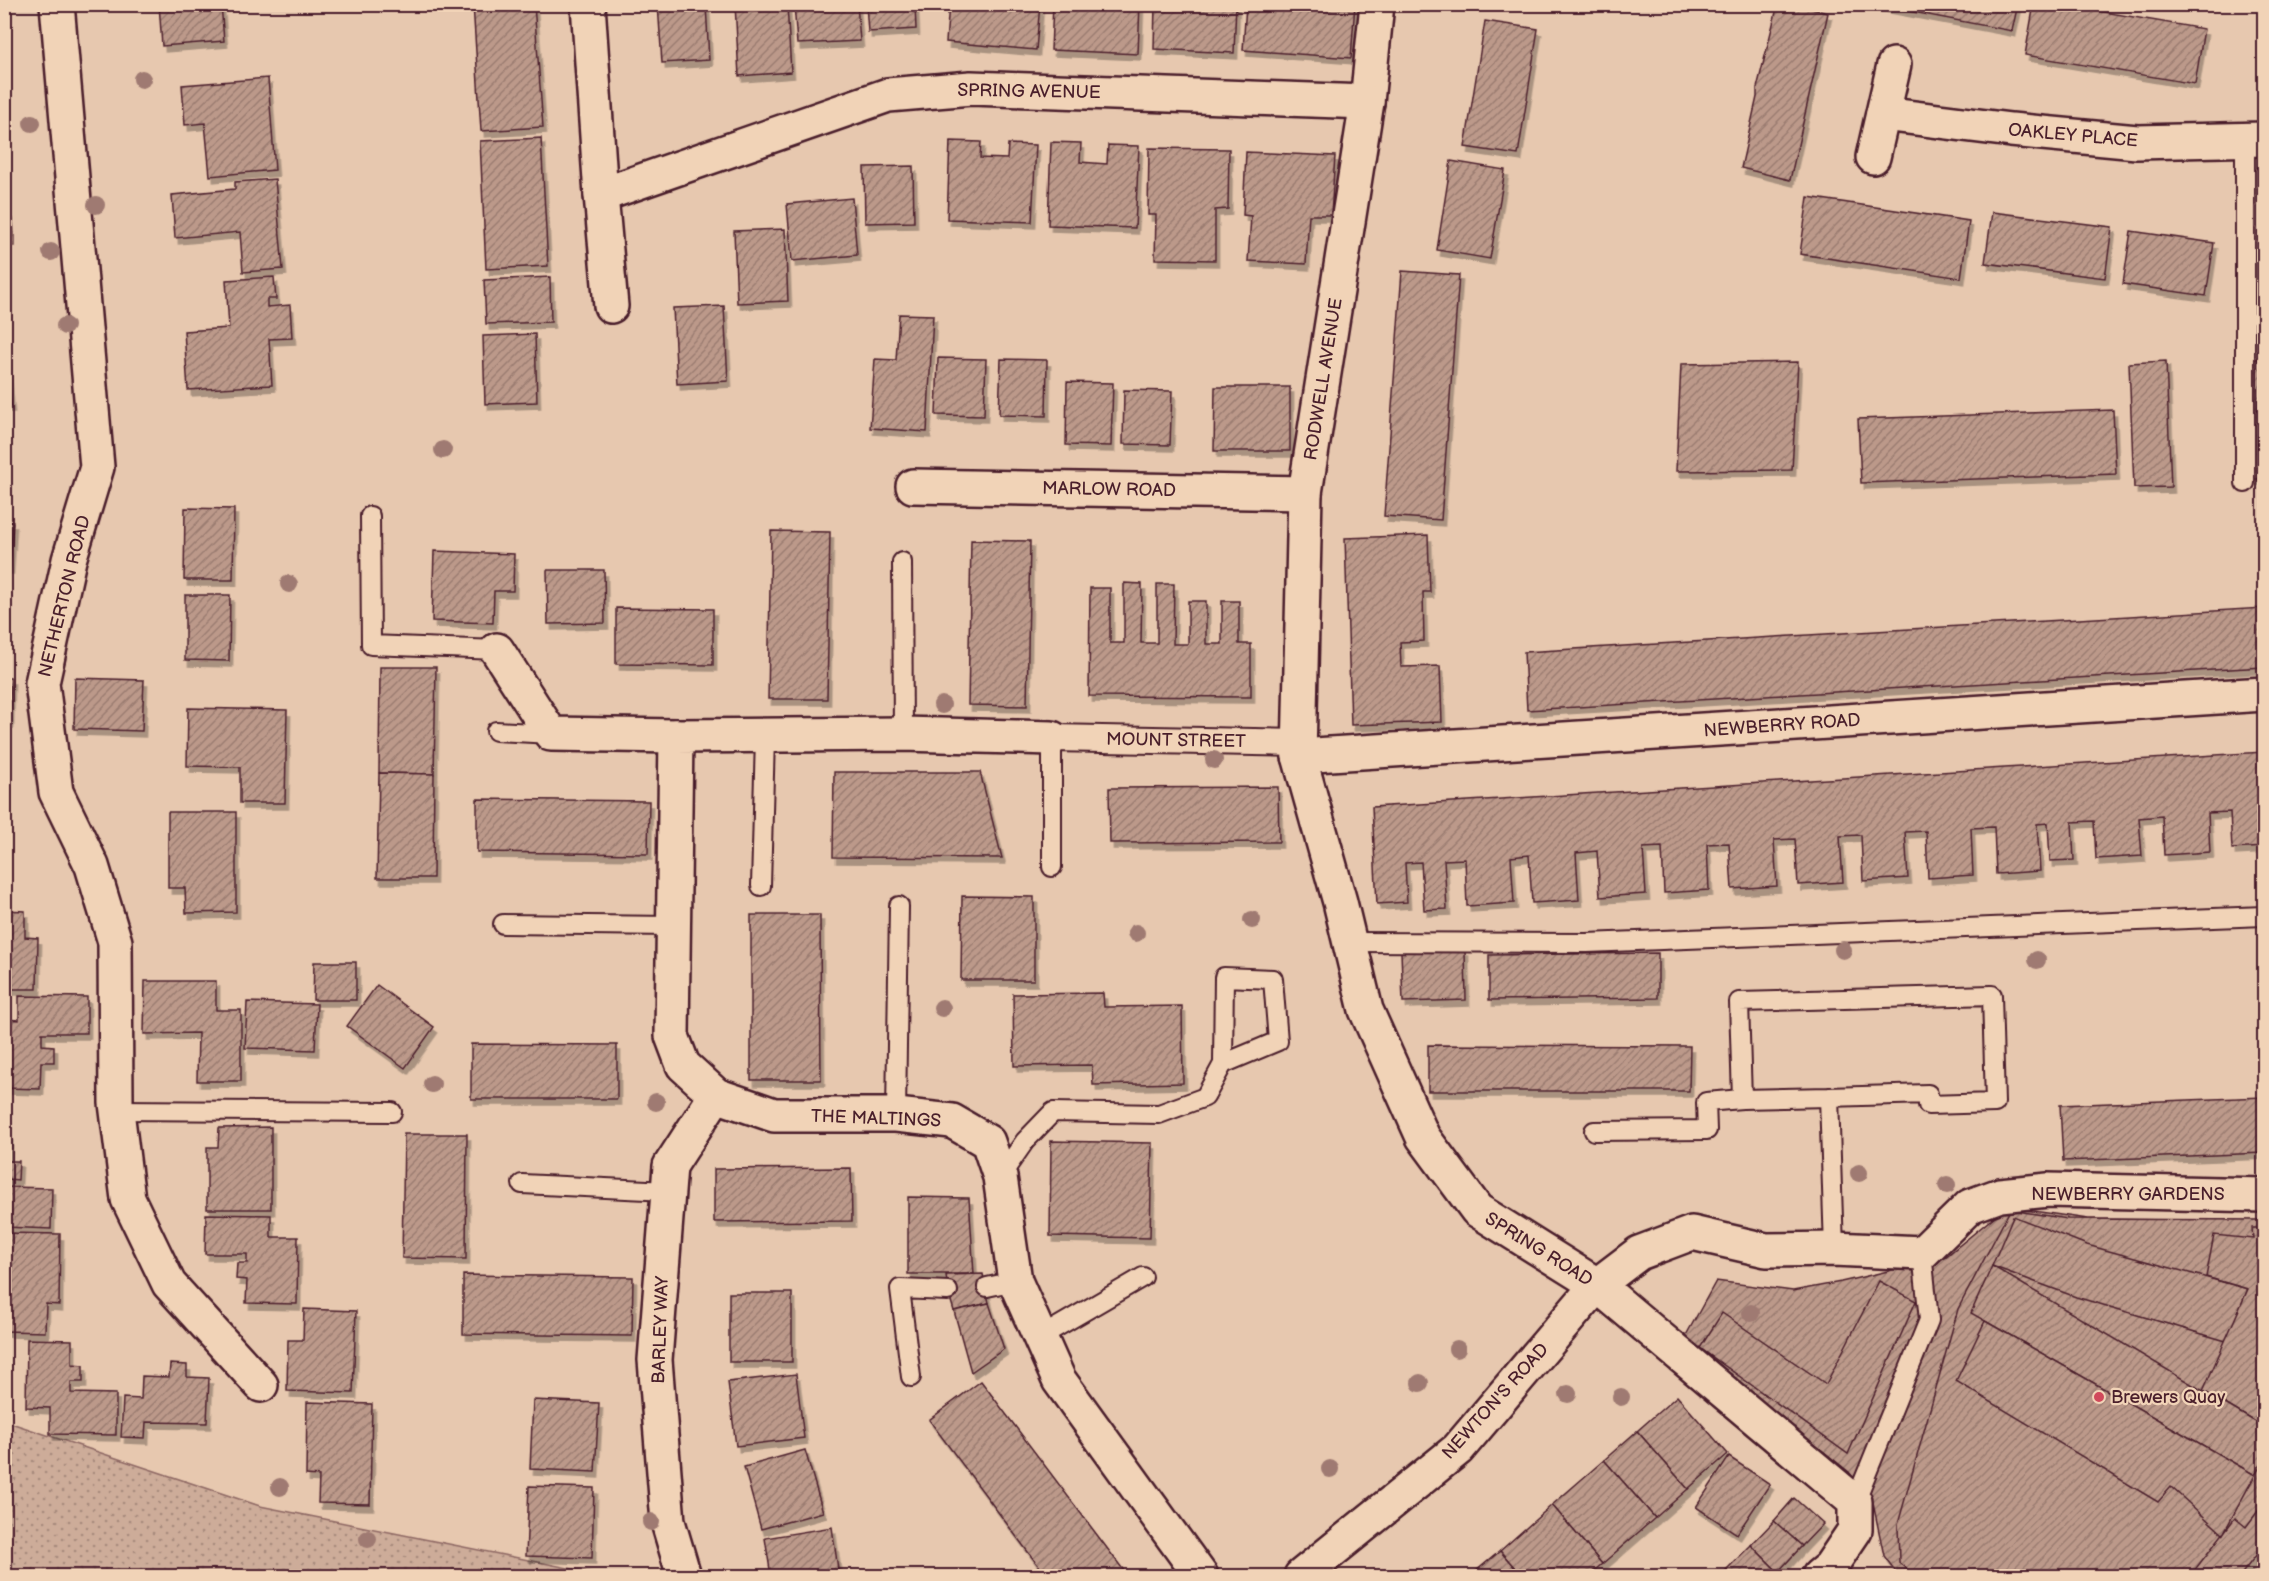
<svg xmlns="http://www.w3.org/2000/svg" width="2269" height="1581" font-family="'Balsamiq Sans',sans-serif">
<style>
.grass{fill:url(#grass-dots);stroke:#8c6662;stroke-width:1.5}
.water{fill:url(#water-rules);stroke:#835c5a;stroke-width:1.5}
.building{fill:url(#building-hatch);stroke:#4a1f2b;stroke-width:1.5;filter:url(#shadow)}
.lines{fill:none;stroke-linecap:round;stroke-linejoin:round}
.service-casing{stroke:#4a1f2b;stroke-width:22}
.pedestrian-casing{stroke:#4a1f2b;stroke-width:30}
.minor-casing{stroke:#4a1f2b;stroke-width:38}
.service{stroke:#f1d3b7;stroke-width:18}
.pedestrian{stroke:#f1d3b7;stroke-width:26}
.minor{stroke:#f1d3b7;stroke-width:33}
.tree{fill:#9f7a72}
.poi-dot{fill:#d1495b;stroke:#f1d3b7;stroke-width:2}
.labels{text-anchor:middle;stroke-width:4.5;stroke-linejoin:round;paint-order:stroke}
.street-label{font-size:18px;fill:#4a1f2b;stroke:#f1d3b7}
.poi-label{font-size:18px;fill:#4a1f2b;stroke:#f1d3b7;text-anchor:start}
</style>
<defs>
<pattern id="grass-dots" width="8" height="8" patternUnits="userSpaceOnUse" patternTransform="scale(1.5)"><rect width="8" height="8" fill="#cdac99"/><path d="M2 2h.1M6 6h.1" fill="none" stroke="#a88b7d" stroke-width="1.8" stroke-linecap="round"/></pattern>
<pattern id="water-rules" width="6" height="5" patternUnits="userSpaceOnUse" patternTransform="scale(1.5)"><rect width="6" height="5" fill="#a9857a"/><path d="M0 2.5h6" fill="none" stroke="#8c6c64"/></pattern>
<pattern id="building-hatch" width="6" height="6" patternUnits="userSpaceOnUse" patternTransform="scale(1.5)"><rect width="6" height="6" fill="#bc998a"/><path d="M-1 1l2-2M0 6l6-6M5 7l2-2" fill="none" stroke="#9b7c71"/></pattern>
<filter id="shadow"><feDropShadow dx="3.5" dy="6" stdDeviation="0" flood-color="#0004"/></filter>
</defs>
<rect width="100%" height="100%" fill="#e7c8af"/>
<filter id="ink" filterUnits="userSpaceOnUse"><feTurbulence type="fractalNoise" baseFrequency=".0167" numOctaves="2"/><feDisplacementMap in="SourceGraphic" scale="12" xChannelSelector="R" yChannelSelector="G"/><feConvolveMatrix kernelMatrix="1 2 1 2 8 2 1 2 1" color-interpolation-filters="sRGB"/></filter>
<g filter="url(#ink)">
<!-- grass -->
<path class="grass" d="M5,1421L260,1506L608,1576H5Z"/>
<!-- water -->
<path class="water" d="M13,219L15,246H5V220Z"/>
<!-- building -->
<g class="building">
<path d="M159,4H221L224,41L162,46Z"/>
<path d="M473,4H534L543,127L481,131Z"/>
<path d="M658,4H706L709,60L662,63Z"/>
<path d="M735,4H787L791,72L739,76Z"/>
<path d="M794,4H857L860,41L797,44Z"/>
<path d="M866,4H915L916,29L868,32Z"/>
<path d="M949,4H1040L1036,50L946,42Z"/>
<path d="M1053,4H1140L1138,54L1051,50Z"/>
<path d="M1155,4H1236L1234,53L1154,49Z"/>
<path d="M1246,4H1355L1351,58L1243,50Z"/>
<path d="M1778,4H1791L1828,13L1790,180L1741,168L1757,97V88Z"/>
<path d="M1871,4H2018L2012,31Z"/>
<path d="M2034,4H2058L2204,29L2195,84L2025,55Z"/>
<path d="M1485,21L1538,29L1518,155L1465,147Z"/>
<path d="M268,78L275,170L210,176L205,123L185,125L182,85Z"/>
<path d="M541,138L548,266L486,269L480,141Z"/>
<path d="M950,141L981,142L980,158L1007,159L1008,144L1036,145L1032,222L947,219Z"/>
<path d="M1051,142L1081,143L1080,162L1107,164L1108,145L1139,146L1135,228L1048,225Z"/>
<path d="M1149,148L1229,149L1228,209L1215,210V260L1155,259L1156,215H1148Z"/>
<path d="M1246,152L1335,156L1331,215H1309L1306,264L1248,261L1251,216L1243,215Z"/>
<path d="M1451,161L1505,170L1490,259L1437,250Z"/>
<path d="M913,166L914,222L865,223L864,167Z"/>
<path d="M275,179L283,269L243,272L240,232L175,238L172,195L235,189V182Z"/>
<path d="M1808,197L1969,221L1961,278L1800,254Z"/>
<path d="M852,198L857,255L792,261L787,204Z"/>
<path d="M1992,212L2112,227L2105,278L1985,263Z"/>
<path d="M785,229L788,301L737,303L734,231Z"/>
<path d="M2131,231L2214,243L2206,296L2123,284Z"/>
<path d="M1402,271L1459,275L1441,520L1384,516Z"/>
<path d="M274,277L276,299H267V307L290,305L292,338L269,339L272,385L188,390L184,331L229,328L226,280Z"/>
<path d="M550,277L551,322L486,324L484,280Z"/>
<path d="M724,306L728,381L677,384L673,308Z"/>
<path d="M899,314L933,315L927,432L870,428L875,359L896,360Z"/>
<path d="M4,331L11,406H4Z"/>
<path d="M535,334L537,402L485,404L483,336Z"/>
<path d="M938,358L986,359L984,416L936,415Z"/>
<path d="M1001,359L1047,360L1046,416L999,415Z"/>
<path d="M2252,359H2264V479H2253Z"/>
<path d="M2166,361L2171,487L2134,488L2129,363Z"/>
<path d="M1798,362L1792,470L1676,471L1681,364Z"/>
<path d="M1067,382L1113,383L1111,446L1066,445Z"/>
<path d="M1215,387H1290V451H1214Z"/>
<path d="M1124,390L1172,391L1170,445L1123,444Z"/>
<path d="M2113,410L2116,474L1861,483L1858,419Z"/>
<path d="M185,508L234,509L233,580H184Z"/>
<path d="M4,522H13L10,568H4Z"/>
<path d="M771,531L830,532L827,699H768Z"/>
<path d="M1428,535L1430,592H1423L1424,641L1400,642L1401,667L1440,666L1442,722L1351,725L1345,538Z"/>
<path d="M971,540L1030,541L1027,706L968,705Z"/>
<path d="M434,551L514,554L513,591H494L493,623L432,621Z"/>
<path d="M547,570H604L605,623L548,624Z"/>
<path d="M1124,583L1142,584L1141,643H1157V584H1174L1173,644H1188V601H1206V644H1222V601H1239V644H1251V697L1089,696L1090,588H1110V643H1124Z"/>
<path d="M185,595H230L229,661L185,660Z"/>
<path d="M616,608L713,609V665L616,664Z"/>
<path d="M2264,608V667L1527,710L1524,652Z"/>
<path d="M380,667H436L434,774L379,773Z"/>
<path d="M4,678H11L10,722L4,721Z"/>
<path d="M75,678L144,680L142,731L74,729Z"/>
<path d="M188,708L287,710L285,803H240V767L187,766Z"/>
<path d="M2264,752V847L2232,849L2230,812L2208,813L2210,852L2164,855L2162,816L2139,818L2142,856L2096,859L2094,821L2072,822L2074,860L2050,861L2048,823L2037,824L2040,871L1996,874L1994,827L1971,828L1973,875L1928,878L1926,831L1905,832L1908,878L1863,881L1861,835L1840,836L1843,882L1798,885L1795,839L1774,840L1777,886L1732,889L1729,843L1707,844L1709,890L1664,893L1662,847L1643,848L1646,894L1600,897L1597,851L1576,853L1579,900L1532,903L1529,855L1511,857L1514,903L1467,906L1465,859L1444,860L1447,909L1424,910L1421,862L1405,863L1407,902L1377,904L1372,807Z"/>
<path d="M834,772H980L1002,858L833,857Z"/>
<path d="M379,773L434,774L433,878H377Z"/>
<path d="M1278,787L1279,842L1110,843L1109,788Z"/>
<path d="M477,799L649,801L648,854L477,852Z"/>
<path d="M168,812H236V912L186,913L185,888H168Z"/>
<path d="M962,896L1034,897V980H961Z"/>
<path d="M4,910L25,911V937L38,938L37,989H4Z"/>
<path d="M751,915H820L821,1080H751Z"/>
<path d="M1465,950L1466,1000L1403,1002L1401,952Z"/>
<path d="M1658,953V998L1489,1000V955Z"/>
<path d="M314,962H356V1000H313Z"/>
<path d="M145,981H216V1010H241V1081H197L198,1033L144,1034Z"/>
<path d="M377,985L434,1027L405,1068L347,1026Z"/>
<path d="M1103,993L1104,1007L1182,1006L1183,1083L1093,1085L1092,1065L1014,1066L1013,994Z"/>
<path d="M19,996L87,997V1033H42V1045L54,1046V1062H41L40,1089L4,1088V1019L19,1020Z"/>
<path d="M247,1002L317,1004L315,1050L245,1048Z"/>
<path d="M471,1044L617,1045V1099H471Z"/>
<path d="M1428,1045L1690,1046L1689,1091H1428Z"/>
<path d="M2264,1097V1153L2063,1161L2060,1105Z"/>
<path d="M271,1127V1209H207V1147H218L219,1128Z"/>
<path d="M404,1134H467L466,1259L402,1258Z"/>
<path d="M4,1135H9L8,1161H19L18,1180L8,1179V1187L52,1188L51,1229L4,1227Z"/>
<path d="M1051,1141L1152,1143L1150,1238L1050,1236Z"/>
<path d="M851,1168L852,1221L714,1222V1169Z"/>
<path d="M908,1197L969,1198L974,1274H908Z"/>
<path d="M2006,1207L2088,1219L2264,1221V1545L2240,1576H1899L1884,1556L1873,1503L1849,1472L1684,1339L1716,1281L1793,1291L1841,1282L1944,1258Z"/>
<path d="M2010,1210L2068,1219L2264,1220V1503L2246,1527L2235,1518L2190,1576H1916L1899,1563L1898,1524L1958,1309Z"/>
<path d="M206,1214L271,1215V1237H298L297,1304L246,1303L247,1280L236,1279L237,1263H247V1254H205Z"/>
<path d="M2013,1216L2087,1245L2248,1289L2226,1341L2076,1297L1992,1266Z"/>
<path d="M2252,1228H2264V1427L2203,1391L2248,1289L2206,1277L2214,1235L2253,1239Z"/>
<path d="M4,1233L60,1234L59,1305L46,1304L45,1332L4,1331Z"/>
<path d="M1992,1266L2264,1427V1460L2255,1475L1971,1313Z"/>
<path d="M983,1274L989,1303L954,1311L948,1291L946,1275Z"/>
<path d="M463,1275L633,1277L632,1336L463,1334Z"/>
<path d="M1879,1281L1916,1301L1848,1454L1700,1348L1722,1313L1826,1384Z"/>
<rect x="729" y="1293" width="63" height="69"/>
<path d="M989,1303L1004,1349L971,1372L954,1311Z"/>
<path d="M304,1309L356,1311L353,1393L287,1391L288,1340H303Z"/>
<path d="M1985,1321L2255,1475L2223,1534L2171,1487L2158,1502L1956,1381Z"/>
<path d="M27,1339L72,1340V1364L83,1365V1382H71V1393L116,1394V1435L50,1434V1408L26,1407Z"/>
<path d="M170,1364L187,1365V1377L209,1378L207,1423L146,1422L145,1438L121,1437L123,1398L141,1399L142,1376L169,1377Z"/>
<path d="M796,1374L804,1438L736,1446L728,1382Z"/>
<path d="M981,1381L1128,1576H1046L929,1420Z"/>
<path d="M1677,1396L1728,1454L1688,1489L1637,1431Z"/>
<path d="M533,1400L599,1403L595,1472L530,1469Z"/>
<path d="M307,1402L372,1404L370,1504L318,1503L319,1476L306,1475Z"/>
<path d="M1637,1431L1688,1489L1655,1518L1604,1460Z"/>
<path d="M805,1450L823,1512L761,1529L744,1467Z"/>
<path d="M1729,1457L1770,1484L1737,1534L1696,1507Z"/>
<path d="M1604,1460L1655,1518L1602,1564L1552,1505Z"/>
<path d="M529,1486L594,1488L592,1558L526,1556Z"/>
<path d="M1794,1498L1823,1524L1802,1546L1774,1521Z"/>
<path d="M1552,1505L1602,1564L1588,1576H1522L1500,1551Z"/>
<path d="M1774,1521L1802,1546L1778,1572L1751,1545Z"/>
<path d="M832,1527L839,1576H771L765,1538Z"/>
<path d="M1751,1545L1778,1572L1773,1576H1720Z"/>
<path d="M1500,1551L1522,1576H1470Z"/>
</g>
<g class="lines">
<!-- service casing -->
<g class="service-casing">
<g id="service">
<path d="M2245,483V139"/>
<path d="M370,516L371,645L497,650"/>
<path d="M902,562L903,734"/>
<path d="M496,731L551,734"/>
<path d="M1052,738V867"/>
<path d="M761,886L765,737"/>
<path d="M503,924L673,926"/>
<path d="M1350,942L1587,943L2264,916"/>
<path d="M1829,1097L1742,1099L1739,1002L1992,995L1995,1103L1928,1105V1094L1829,1097L1834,1249"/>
<path d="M116,1110L392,1112"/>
<path d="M896,1115L899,906"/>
<path d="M1594,1131L1707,1130L1706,1102L1742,1099"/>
<path d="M1000,1177L1025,1141L1053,1112L1159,1114L1205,1097L1223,1064L1224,977L1273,979L1278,1041L1223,1064"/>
<path d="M522,1184L668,1191"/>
<path d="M987,1287L1015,1281"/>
<path d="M1040,1337L1143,1277"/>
<path d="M911,1377L900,1289L948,1291"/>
<path d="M1855,1502L1929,1320L1922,1253"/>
</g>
</g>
<!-- pedestrian casing -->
<g class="pedestrian-casing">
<path id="pedestrian" d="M1052,738L1300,743"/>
</g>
<!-- minor casing -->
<g class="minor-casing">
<g id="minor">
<path d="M57,4L97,467L69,560L42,683L56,792L92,866L115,942L116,1103L128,1199L169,1284L261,1385"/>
<path d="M588,4L601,195L611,306"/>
<path d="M1377,4L1367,102L1305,493L1299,756L1340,902L1366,1010L1423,1137L1477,1210L1597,1285L1855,1502V1530L1830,1567L1819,1576"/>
<path d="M1883,114L2011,130L2137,142L2264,139"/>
<path d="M1873,157L1894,65"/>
<path d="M601,195L888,95L971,88L1367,102"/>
<path d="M913,486L1305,493"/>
<path d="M497,650L551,734L676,736"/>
<path d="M1052,738L903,734L676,736L672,1036L683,1065L716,1095L774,1115H896L952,1121L988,1142L1000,1177L1015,1281L1059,1380L1201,1576"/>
<path d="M1299,756L2264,694"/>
<path d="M684,1576L668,1522L655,1360L670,1166L716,1095"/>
<path d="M1301,1576L1458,1449L1597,1285L1639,1253L1692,1233L1766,1250L1834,1249L1922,1253L1970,1206L2000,1195L2048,1190L2264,1195"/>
</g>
</g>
<!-- service -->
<use href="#service" class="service"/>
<!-- pedestrian -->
<use href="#pedestrian" class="pedestrian"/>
<!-- minor -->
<use href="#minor" class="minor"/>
</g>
<!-- trees -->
<g class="tree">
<circle cx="142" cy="79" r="9"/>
<circle cx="32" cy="123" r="9"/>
<circle cx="96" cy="205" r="9"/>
<circle cx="51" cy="252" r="9"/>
<circle cx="65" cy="326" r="9"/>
<circle cx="443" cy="450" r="9"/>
<circle cx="289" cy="584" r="9"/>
<circle cx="942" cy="705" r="9"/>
<circle cx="1214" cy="760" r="9"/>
<circle cx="1252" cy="920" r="9"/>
<circle cx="1136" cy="933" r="9"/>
<circle cx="1843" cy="950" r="9"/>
<circle cx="2037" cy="960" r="9"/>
<circle cx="942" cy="1008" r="9"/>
<circle cx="432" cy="1084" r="9"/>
<circle cx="656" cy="1102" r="9"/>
<circle cx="1859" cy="1173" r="9"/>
<circle cx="1947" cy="1185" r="9"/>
<circle cx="1751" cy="1313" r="9"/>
<circle cx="1457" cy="1349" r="9"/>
<circle cx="1420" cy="1383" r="9"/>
<circle cx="1568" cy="1394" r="9"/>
<circle cx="1621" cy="1397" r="9"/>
<circle cx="1330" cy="1469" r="9"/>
<circle cx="280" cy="1487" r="9"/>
<circle cx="651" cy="1522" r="9"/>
<circle cx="368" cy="1539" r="9"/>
</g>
</g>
<!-- markers -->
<circle class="poi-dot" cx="2099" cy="1397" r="6"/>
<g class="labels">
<!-- street labels -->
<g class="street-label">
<text transform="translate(1029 91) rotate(1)" y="6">SPRING AVENUE</text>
<text transform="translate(2073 135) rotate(5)" y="6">OAKLEY PLACE</text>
<text transform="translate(1323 379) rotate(-81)" y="6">RODWELL AVENUE</text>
<text transform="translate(1109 489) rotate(1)" y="6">MARLOW ROAD</text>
<text transform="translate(64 596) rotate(-76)" y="6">NETHERTON ROAD</text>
<text transform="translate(1782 725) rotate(-4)" y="6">NEWBERRY ROAD</text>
<text transform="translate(1176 740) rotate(1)" y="6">MOUNT STREET</text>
<text transform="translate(876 1118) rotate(2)" y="6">THE MALTINGS</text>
<text x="2128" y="1200">NEWBERRY GARDENS</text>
<text transform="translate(1539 1249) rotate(32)" y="6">SPRING ROAD</text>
<text transform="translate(660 1330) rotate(-88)" y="6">BARLEY WAY</text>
<text transform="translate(1495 1401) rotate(-48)" y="6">NEWTON'S ROAD</text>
</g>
<!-- poi labels -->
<g class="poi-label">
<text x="2111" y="1403">Brewers Quay</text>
</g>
</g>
<!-- margin -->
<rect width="2269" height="1581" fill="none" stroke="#f1d3b7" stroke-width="24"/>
<rect x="12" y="12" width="2245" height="1557" fill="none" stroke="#4a1f2b" stroke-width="2" filter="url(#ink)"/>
</svg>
